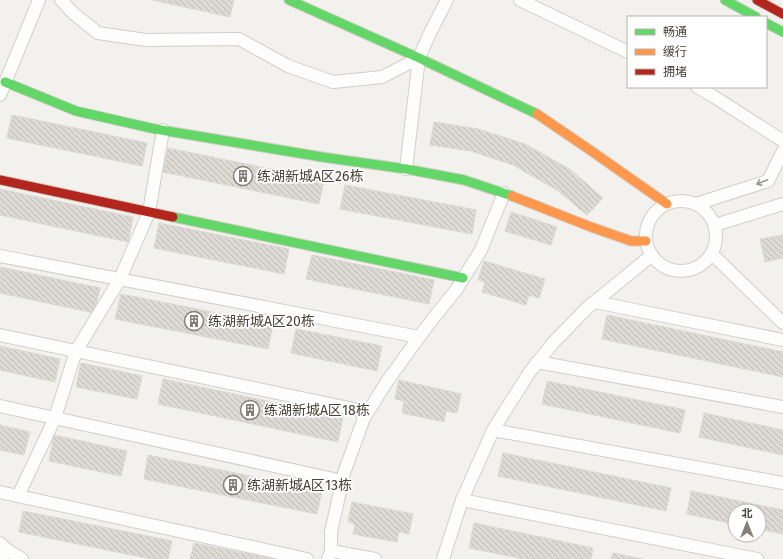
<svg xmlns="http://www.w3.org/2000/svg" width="783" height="559" font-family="'Fira Sans','Noto Sans SC',sans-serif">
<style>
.building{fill:url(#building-back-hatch);stroke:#dbd8d3}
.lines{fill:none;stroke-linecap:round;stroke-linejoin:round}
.street-casing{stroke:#d1cfcb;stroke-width:14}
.fast-casing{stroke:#d2cec4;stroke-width:11}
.slow-casing{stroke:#d2cec4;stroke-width:11}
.jam-casing{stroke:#d2cec4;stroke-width:11}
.street{stroke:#fdfdfc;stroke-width:12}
.fast{stroke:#63d668;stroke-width:9}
.slow{stroke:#ff974d;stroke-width:9}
.jam{stroke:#b3261e;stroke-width:9}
.oneway{stroke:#9b9690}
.labels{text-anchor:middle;stroke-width:3.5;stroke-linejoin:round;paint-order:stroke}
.poi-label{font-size:14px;fill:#4a4238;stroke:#fff;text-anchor:start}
</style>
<defs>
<pattern id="building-back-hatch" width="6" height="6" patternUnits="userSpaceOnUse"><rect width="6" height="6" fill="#dddad5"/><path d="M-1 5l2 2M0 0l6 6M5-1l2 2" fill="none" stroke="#bfbcb8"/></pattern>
</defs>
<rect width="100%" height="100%" fill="#f3f1ed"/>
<!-- building -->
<g class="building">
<path d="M152,0H234L230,17Z"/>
<path d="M12,115L147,143L142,166L7,138Z"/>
<path d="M434,122L478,129L525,144L571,170L603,198L587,215L557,190L513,165L471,151L430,145Z"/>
<path d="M168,148L324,180L319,204L163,172Z"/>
<path d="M345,185L476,210L472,234L340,209Z"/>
<path d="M0,189L133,217L128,242L0,215Z"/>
<path d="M511,212L557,227L551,245L505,231Z"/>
<path d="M159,223L289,249L284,274L154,248Z"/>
<path d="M783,235V258L765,262L760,239Z"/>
<path d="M312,255L434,280L429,304L306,279Z"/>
<path d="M484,261L545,279L539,298L529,295L526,305L482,292L485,282L478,280Z"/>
<path d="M0,267L100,288L94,313L0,293Z"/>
<path d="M121,294L273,324L268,349L115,319Z"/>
<path d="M607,315L783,352V377L602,339Z"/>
<path d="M296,329L382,346L377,371L291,353Z"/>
<path d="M0,346L60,359L55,382L0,370Z"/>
<path d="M81,363L142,376L137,399L76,387Z"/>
<path d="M163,379L343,417L338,442L158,404Z"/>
<path d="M399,380L461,394L457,413L446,411L444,422L402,413L404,401L395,399Z"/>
<path d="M547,381L685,410L680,433L542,404Z"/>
<path d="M704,413L783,430V455L699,437Z"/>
<path d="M0,425L30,432L24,455L0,450Z"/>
<path d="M54,435L127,451L121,476L49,461Z"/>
<path d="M503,453L671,488L666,511L498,476Z"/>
<path d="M148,455L322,491L317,514L144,479Z"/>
<path d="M691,491L783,510V534L759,529V511H735V524L687,514Z"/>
<path d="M352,502L413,514L409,534L399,532L397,542L353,534L355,524L348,522Z"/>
<path d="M23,511L172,541L168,559H151L19,532Z"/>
<path d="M474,523L593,548L591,559H524L469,548Z"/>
<path d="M194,543L274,559H190Z"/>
<path d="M613,553L643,559H611Z"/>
</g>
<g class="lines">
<!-- street casing -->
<g class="street-casing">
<g id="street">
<path d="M61,0L73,13L98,33L146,40L239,39L288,66L333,82L382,77L419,58"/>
<path d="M520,0L628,52"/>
<path d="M697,87L713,96L783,141"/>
<path d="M0,95L39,0"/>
<path d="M406,169L419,58L430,33L447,0"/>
<circle cx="681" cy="236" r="35"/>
<path d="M696,204L768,181L783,151"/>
<path d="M715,225L783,204"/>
<path d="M712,254L783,323"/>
<path d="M0,256L419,337"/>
<path d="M595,302L783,340"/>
<path d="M0,335L368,412"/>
<path d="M537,362L783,407"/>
<path d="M0,406L343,481"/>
<path d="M493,430L783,483"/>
<path d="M0,492L307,559"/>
<path d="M18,496L55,418L76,351L120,279L149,212L163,130"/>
<path d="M462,500L757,559"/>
<path d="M0,543L7,550L1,559"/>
<path d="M7,550L22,559"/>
<path d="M331,551L375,559"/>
<path d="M328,559L331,551V532L344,473L364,418L388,380L428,325L456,290L481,250L504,193"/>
<path d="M443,559L462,500L493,430L529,373L553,343L587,308L652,255"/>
</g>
</g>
<!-- fast casing -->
<g class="fast-casing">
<g id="fast">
<path d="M289,0L419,58L537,114"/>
<path d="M725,0L756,17"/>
<path d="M766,23L783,32"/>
<path d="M5,82L76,111L155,129L322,157L406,169L464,180L512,196"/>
<path d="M173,217L463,278"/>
</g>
</g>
<!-- slow casing -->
<g class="slow-casing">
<g id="slow">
<path d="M537,114L590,150L667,204"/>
<path d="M512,196L591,227L631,241H646"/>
</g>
</g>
<!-- jam casing -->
<g class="jam-casing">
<g id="jam">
<path d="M757,0L783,14"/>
<path d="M0,180L173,217"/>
</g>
</g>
<!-- street -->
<use href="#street" class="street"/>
<!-- fast -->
<use href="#fast" class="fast"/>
<!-- slow -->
<use href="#slow" class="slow"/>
<!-- jam -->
<use href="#jam" class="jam"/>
</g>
<!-- one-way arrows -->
<defs><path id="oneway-shaft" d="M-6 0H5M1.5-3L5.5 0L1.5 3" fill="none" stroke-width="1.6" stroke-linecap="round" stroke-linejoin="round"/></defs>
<use class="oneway" href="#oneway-shaft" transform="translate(762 182) rotate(157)"/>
<!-- icons -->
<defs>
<g id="building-ring" transform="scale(1)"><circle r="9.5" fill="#fff" stroke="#857f77" stroke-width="1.5"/><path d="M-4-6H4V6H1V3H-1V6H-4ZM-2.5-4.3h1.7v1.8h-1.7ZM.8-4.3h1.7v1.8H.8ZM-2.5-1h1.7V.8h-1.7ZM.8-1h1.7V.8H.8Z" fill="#857f77"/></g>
</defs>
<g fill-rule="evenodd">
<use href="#building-ring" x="243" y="176"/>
<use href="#building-ring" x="194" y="321"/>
<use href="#building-ring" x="250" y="410"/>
<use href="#building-ring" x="233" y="485"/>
</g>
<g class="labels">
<!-- poi labels -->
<g class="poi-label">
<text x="257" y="181">练湖新城A区26栋</text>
<text x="208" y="326">练湖新城A区20栋</text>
<text x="264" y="415">练湖新城A区18栋</text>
<text x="247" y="490">练湖新城A区13栋</text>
</g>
</g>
<!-- legend -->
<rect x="627" y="16" width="140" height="72" fill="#ffffff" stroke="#b7b3af"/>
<rect x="635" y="29" width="20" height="6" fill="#63d668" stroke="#b7b3af"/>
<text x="663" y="36" font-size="12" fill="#4a4238">畅通</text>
<rect x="635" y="49" width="20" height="6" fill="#ff974d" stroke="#b7b3af"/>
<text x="663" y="56" font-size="12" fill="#4a4238">缓行</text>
<rect x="635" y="69" width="20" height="6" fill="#b3261e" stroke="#b7b3af"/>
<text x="663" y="76" font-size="12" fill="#4a4238">拥堵</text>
<!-- north arrow -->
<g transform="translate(747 523)"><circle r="19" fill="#ffffff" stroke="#b7b3af"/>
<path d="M0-3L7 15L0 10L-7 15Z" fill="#857f77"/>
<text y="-6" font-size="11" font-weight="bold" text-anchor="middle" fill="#4a4238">北</text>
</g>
</svg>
